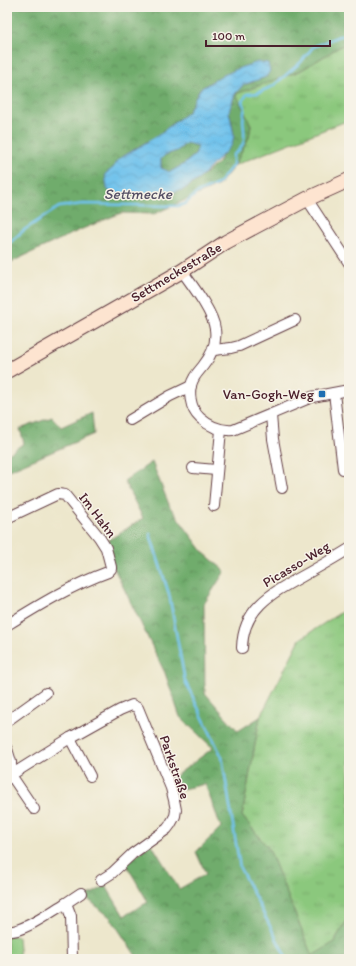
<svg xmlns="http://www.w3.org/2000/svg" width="356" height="966" font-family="Itim,sans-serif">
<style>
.grass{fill:url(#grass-tufts);stroke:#6a7454}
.forest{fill:url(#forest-crowns);stroke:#5d664c;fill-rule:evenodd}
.water{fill:url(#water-waves);stroke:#5d708c;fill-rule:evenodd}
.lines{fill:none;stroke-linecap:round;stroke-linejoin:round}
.stream{stroke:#70c2ec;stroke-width:2.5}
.street-casing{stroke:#623d43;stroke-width:12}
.secondary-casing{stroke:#623d43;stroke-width:16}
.street{stroke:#fff;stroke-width:10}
.secondary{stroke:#fde4d0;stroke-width:14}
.poi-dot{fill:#1f6fb2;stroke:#f7f3e8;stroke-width:1.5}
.labels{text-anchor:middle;stroke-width:3;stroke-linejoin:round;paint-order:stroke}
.street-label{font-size:14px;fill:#4a1f2b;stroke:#f7f3e8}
.poi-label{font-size:14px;fill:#4a1f2b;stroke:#f7f3e8;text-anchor:end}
.water-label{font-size:15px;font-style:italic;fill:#555065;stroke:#f7f3e8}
</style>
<defs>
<pattern id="grass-tufts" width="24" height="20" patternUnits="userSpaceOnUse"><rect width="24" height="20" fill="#8bc87d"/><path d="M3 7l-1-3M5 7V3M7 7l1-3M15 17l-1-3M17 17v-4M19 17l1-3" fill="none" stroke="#79ab6c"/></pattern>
<pattern id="forest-crowns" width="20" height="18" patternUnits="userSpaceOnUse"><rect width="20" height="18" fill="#70ac6c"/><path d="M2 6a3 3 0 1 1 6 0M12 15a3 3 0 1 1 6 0" fill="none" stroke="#5e8b59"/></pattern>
<pattern id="water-waves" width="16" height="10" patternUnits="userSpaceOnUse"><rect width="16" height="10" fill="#70c2ec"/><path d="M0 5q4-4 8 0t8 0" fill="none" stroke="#62a6cb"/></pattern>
</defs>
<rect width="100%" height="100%" fill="#f7f3e8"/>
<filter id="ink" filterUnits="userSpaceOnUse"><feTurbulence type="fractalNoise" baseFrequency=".025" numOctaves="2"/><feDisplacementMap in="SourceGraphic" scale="8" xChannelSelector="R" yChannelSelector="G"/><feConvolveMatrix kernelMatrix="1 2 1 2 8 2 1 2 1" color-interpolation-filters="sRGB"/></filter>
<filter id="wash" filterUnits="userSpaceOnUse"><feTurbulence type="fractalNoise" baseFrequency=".012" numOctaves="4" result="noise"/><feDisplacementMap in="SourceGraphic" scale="16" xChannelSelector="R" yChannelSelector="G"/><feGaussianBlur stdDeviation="0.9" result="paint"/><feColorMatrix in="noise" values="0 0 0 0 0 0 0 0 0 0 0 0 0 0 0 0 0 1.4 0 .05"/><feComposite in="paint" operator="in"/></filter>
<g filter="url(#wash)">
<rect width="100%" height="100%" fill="#ede7cc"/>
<!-- grass -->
<g class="grass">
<path d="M349,41V120L235,165L249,137L251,125L235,94L300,71Z"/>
<path d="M349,607V917L333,943L312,957L269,849L242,816L260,717L300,639Z"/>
<path d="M7,934L18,937L20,959H7Z"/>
</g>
<!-- forest -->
<g class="forest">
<path d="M7,7H349V41L300,71L236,94L251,125L249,137L235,165L219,185L154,214L121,213L80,230L7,264ZM219,77L254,82L243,85L235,94L229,111L234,135L218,163L199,179L183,190L113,168L119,159L158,135L188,112L200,89Z"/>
<path d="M186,143L198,146L195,155L184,164L170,172L161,168V159L165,155L177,151Z"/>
<path d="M92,413L94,434L7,471V455L24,443L20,429L52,417L61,427Z"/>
<path d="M152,462L170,507L204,553L225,571L204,604L205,693L238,731L260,717L242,816L269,849L312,956L333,943L349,917V959H138L110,917L85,897L106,886L124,916L148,902L126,864L151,843L179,889L206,874L196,852L221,827L205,784L178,790L170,780L213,748L180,717L165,673L113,566L109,540L143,518L124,481Z"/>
</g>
<!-- water -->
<path class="water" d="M258,62L268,63L270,71L266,77L243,85L235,94L229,111L234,135L232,145L199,179L183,190L160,194H113L107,189L105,174L113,168L119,159L158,135L188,112L200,89L219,77L242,67ZM186,143L198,146L195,155L184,164L170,172L161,168V159L165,155L177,151Z"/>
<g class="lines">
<!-- stream -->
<g class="stream">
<path d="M7,245L24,230L59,207L83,204L178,206L185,204L197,193L218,184L233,165V155C254,141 238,126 245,108L242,102L247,94L257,93L273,86L301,62L313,47L339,36H346L349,32"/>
<path d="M150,534L169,594L185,681L222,757L240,868L287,959"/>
</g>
</g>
</g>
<g filter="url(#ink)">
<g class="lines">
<!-- street casing -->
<g class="street-casing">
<g id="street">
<path d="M307,199L349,263"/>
<path d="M182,271C192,285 213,312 215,329C217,343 212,355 203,366C200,370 196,374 194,378C187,390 190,409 200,418C210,427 220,431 233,430L312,397L349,390"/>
<path d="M214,350L231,348L239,346L295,320"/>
<path d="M334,393L343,469"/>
<path d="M271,415L273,439L282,488"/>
<path d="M130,420L170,396L191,386"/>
<path d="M193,468L216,470"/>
<path d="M214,506L221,430"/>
<path d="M7,518L58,494L65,495L99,537L106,548L111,567V569L108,572C72,585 39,605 7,625"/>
<path d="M242,648C243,609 270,594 301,577C317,568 333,559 349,549"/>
<path d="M7,721L46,693"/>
<path d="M70,738L90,776"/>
<path d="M7,749L11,762V775L34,809"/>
<path d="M7,779L11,775L70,738L120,710L132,705L138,708L171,788L174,800L176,810L175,816L170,825L167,829L132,854L112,873L101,880"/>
<path d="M66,903L81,893"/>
<path d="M7,931C21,934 52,911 66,903L71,916L72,959"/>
</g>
</g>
<!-- secondary casing -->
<g class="secondary-casing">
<path id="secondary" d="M7,371L182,271L226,242L307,199L349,180"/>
</g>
<!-- street -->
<use href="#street" class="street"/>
<!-- secondary -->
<use href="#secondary" class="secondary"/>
</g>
</g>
<!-- markers -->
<rect class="poi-dot" x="318" y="390" width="8" height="8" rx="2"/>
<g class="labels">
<!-- street labels -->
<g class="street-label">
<text transform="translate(176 272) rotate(-31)" y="5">Settmeckestraße</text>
<text transform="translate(98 515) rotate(53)" y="5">Im Hahn</text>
<text transform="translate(296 564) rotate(-31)" y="5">Picasso-Weg</text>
<text transform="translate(175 767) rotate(71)" y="5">Parkstraße</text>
</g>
<!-- poi labels -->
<g class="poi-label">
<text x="314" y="399">Van-Gogh-Weg</text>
</g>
<!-- water labels -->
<g class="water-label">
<text x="138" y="199">Settmecke</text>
</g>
</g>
<!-- margin -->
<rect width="356" height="966" fill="none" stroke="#f7f3e8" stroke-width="24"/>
<!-- scale -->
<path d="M206 40v6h124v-6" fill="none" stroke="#4a1f2b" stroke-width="2"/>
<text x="212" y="40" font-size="12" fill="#4a1f2b" stroke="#f7f3e8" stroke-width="3" paint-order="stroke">100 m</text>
</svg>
